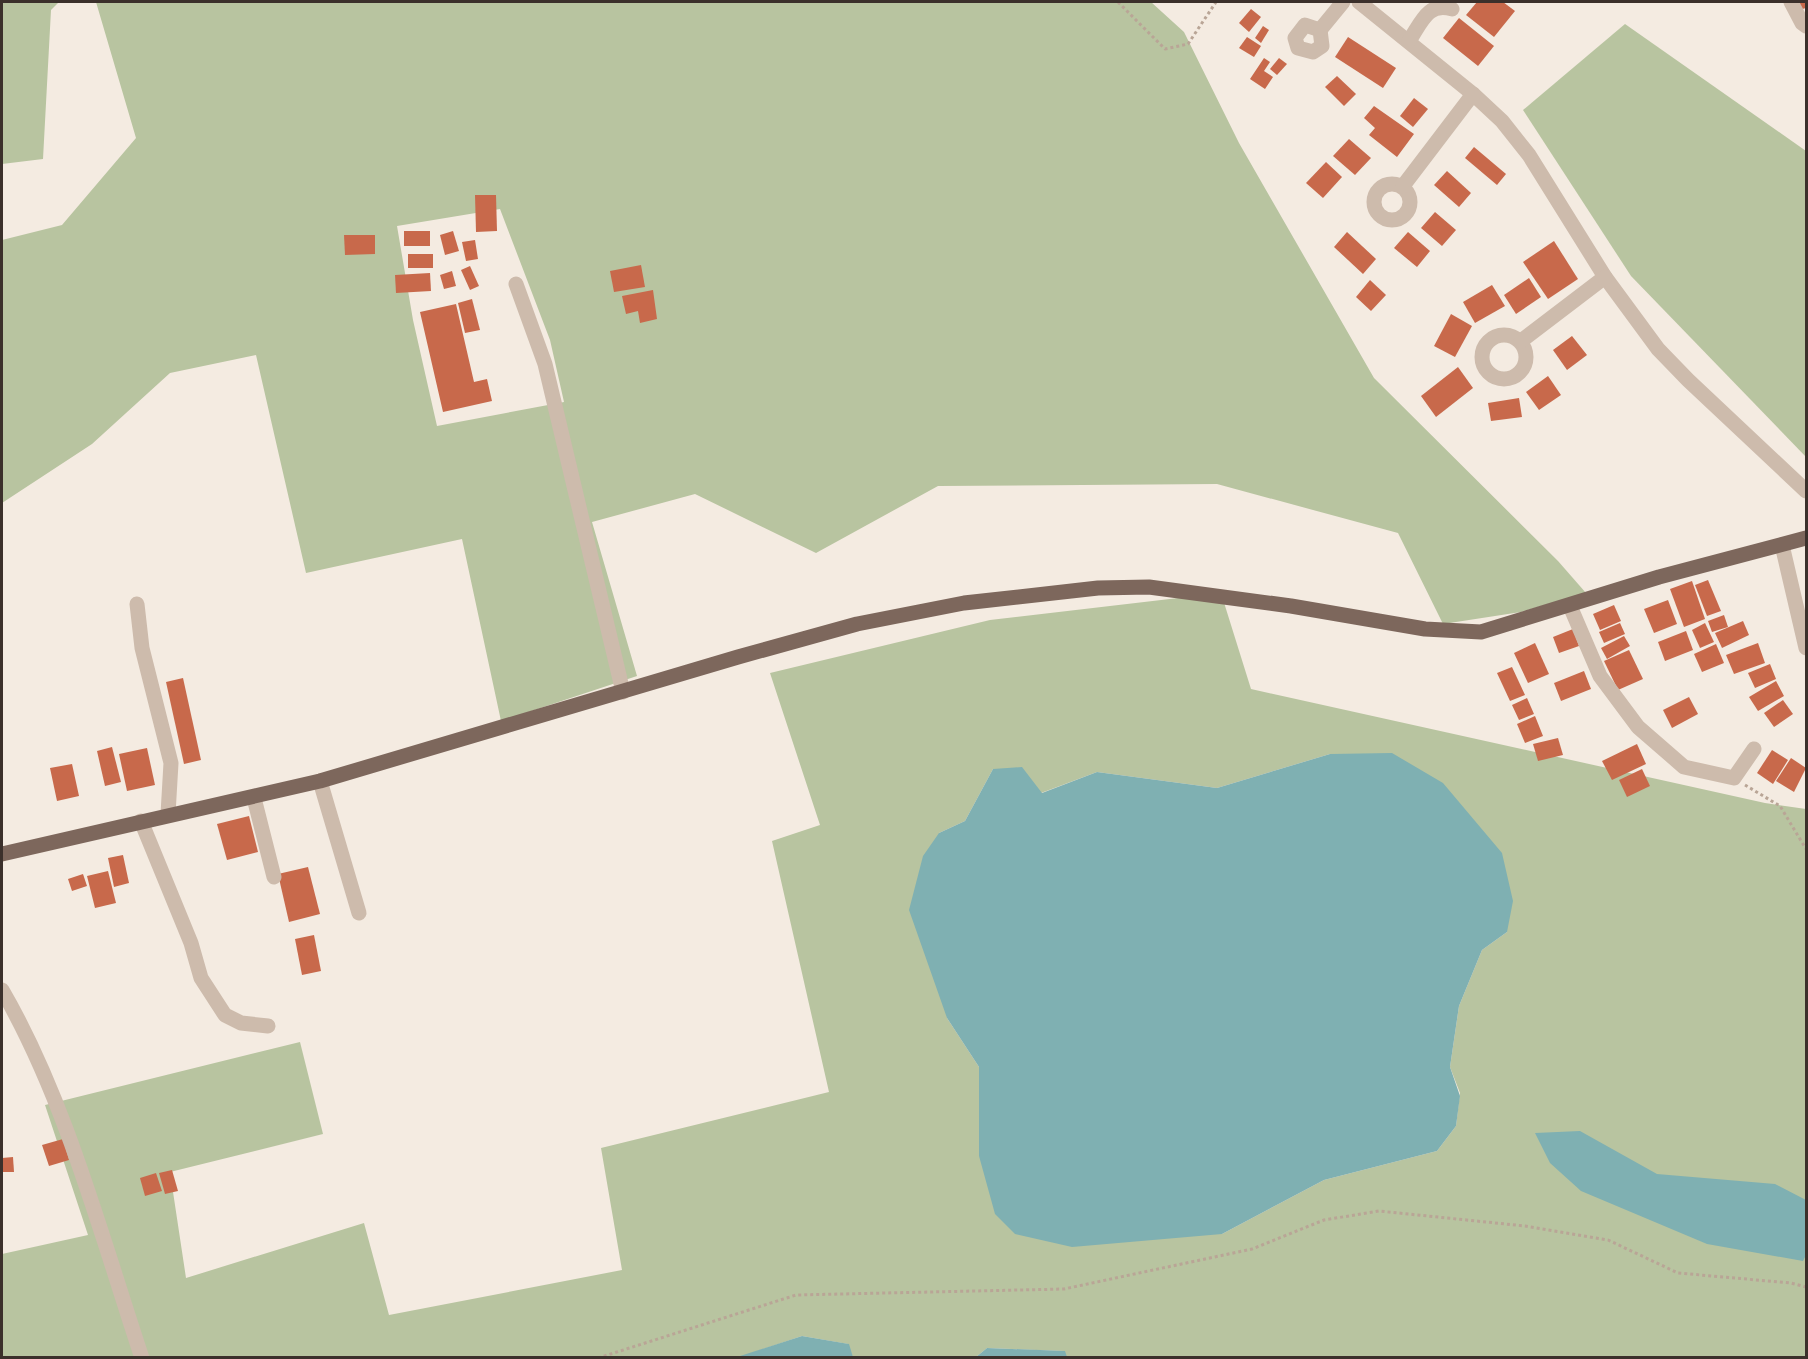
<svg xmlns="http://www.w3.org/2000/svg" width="1808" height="1359" font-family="'Fira Sans',sans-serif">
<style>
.green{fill:#b8c4a0;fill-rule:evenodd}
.water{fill:#7fb0b2}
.building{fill:#c8694b}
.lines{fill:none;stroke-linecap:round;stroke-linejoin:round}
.path{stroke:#b9a596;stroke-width:3;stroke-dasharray:3 3;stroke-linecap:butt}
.minor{stroke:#cdbbac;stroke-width:15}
.major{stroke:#7d675c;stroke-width:15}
</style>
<rect width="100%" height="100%" fill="#f4ebe1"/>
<!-- green -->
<g class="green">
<path d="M2,2H59L51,10L43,159L2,164Z"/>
<path d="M96,2H1151L1184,32L1239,143L1374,378L1558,561L1586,593L1521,612L1443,624L1398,533L1217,484L938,486L816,553L695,494L592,522L637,676L501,721L462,539L306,573L256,355L170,373L92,444L2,503V240L62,225L136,138ZM500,209L550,340L564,402L437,426L413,320L397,226Z"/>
<path d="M1625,24L1806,151V457L1631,276L1523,110Z"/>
<path d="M1221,593L1251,689L1765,803L1806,809V1357L1067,1358L1064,1351L987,1348L976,1357L853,1358L848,1344L802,1336L737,1358H2V1254L88,1235L45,1105L300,1042L323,1134L170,1172L186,1278L364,1223L389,1315L622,1270L601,1148L829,1092L772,841L820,825L770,673L990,620ZM1330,754L1507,932L1482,950L1459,1006L1450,1067L1460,1093L1456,1126L1437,1151L1324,1180L1222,1234L979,1156V1067L947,1018L939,833L965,821L993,769L1041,793L1097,772L1217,788Z"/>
</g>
<!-- water -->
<g class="water">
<path d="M1392,753L1443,783L1502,853L1513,901L1507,932L1482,950L1459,1006L1450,1067L1460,1096L1456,1126L1437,1151L1324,1180L1222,1234L1072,1247L1015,1234L995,1214L979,1156V1067L947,1018L909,910L923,856L939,833L965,821L993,769L1022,767L1042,793L1097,772L1217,788L1330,754Z"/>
<path d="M1580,1131L1657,1174L1775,1184L1806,1200V1255L1803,1261L1707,1244L1581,1191L1550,1163L1535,1133Z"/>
<path d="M802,1336L849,1344L853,1357H737Z"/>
<path d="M987,1348L1065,1351L1067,1357H976Z"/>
</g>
<!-- building -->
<g class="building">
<path d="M1477,2H1503L1515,11L1494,37L1466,15Z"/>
<path d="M1798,2H1806V8L1799,10Z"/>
<path d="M1251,9L1261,17L1249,32L1239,23Z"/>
<path d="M1459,18L1494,46L1478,66L1443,38Z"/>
<path d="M1263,26L1269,30L1261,43L1255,38Z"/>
<path d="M1247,37L1261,46L1254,57L1239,48Z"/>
<path d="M1348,37L1396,68L1383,88L1335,57Z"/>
<path d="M1264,58L1270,62L1264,71L1273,77L1265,89L1250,79Z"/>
<path d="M1279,58L1287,64L1277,75L1270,69Z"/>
<path d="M1337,76L1356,94L1344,106L1325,87Z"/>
<path d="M1414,98L1428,109L1413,127L1400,116Z"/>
<path d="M1374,106L1414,134L1397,157L1369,135L1375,128L1364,118Z"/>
<path d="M1349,139L1371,158L1355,175L1333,156Z"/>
<path d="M1474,147L1506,174L1497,185L1465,158Z"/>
<path d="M1326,162L1342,177L1323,198L1306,183Z"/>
<path d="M1447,171L1471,193L1459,207L1434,185Z"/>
<path d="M475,195H496L497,231L476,232Z"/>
<path d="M1435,212L1456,230L1442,246L1421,228Z"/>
<rect x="404" y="231" width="26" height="15"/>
<path d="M453,231L459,251L445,255L440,235Z"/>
<path d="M1347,232L1376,259L1363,274L1334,247Z"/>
<path d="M1408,232L1430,251L1417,267L1394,248Z"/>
<path d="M344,235H375V254L345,255Z"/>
<path d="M475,240L478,259L466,261L462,242Z"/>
<path d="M1554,241L1578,279L1548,299L1523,262Z"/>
<rect x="408" y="254" width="25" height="14"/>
<path d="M641,265L645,287L614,292L610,271Z"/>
<path d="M470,266L479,286L470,290L461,270Z"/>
<path d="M452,271L456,286L444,289L440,275Z"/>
<path d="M430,273L431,291L396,293L395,275Z"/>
<path d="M1529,278L1541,297L1516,314L1504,295Z"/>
<path d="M1370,280L1386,295L1371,311L1356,297Z"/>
<path d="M1492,285L1505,306L1475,323L1463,302Z"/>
<path d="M653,290L657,319L640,323L638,311L626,314L622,296Z"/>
<path d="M472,299L480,330L465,333L458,303Z"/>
<path d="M456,304L474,382L487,379L492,401L443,412L420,312Z"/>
<path d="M1451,314L1472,326L1455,357L1434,346Z"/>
<path d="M1572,336L1587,355L1567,370L1553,350Z"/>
<path d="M1458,367L1473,388L1436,417L1421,396Z"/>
<path d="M1548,376L1561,395L1539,410L1526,392Z"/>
<path d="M1519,398L1522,417L1491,421L1488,403Z"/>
<path d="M1708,580L1721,611L1707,616L1695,585Z"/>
<path d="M1692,581L1705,619L1684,627L1670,589Z"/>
<path d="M1668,600L1677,624L1654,633L1644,609Z"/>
<path d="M1614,605L1621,621L1600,630L1593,614Z"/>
<path d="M1724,615L1728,627L1712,632L1708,621Z"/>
<path d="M1743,621L1749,635L1722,648L1715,633Z"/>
<path d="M1620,623L1625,634L1604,643L1599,632Z"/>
<path d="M1705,623L1714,642L1700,648L1692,630Z"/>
<path d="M1573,629L1579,646L1559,653L1553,637Z"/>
<path d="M1686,631L1693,650L1665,661L1658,642Z"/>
<path d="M1624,636L1630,646L1607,659L1601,648Z"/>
<path d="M1535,643L1549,674L1528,683L1514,653Z"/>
<path d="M1758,643L1765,663L1734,674L1726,655Z"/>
<path d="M1716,644L1724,663L1702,672L1694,654Z"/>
<path d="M1629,650L1643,679L1618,690L1604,661Z"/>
<path d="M1770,664L1776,679L1755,688L1748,673Z"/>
<path d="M1512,667L1525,695L1510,701L1497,673Z"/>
<path d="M1584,671L1591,689L1561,701L1554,683Z"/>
<path d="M183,678L201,760L184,764L166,682Z"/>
<path d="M1776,681L1784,696L1758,711L1749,697Z"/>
<path d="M1689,697L1698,714L1672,728L1663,710Z"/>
<path d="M1527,698L1534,714L1519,720L1512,705Z"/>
<path d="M1783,700L1793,714L1774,727L1764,713Z"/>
<path d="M1535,716L1543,736L1525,743L1517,724Z"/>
<path d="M1558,738L1563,755L1538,761L1533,744Z"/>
<path d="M1637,744L1646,764L1612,780L1602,761Z"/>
<path d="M112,747L121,782L105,786L97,751Z"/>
<path d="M147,748L155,785L127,791L119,754Z"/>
<path d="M1772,750L1788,760L1773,784L1757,773Z"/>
<path d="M1791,758L1806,768L1794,792L1776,781Z"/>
<path d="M72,764L79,796L57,801L50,768Z"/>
<path d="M1642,769L1650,786L1627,797L1619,780Z"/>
<path d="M249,816L258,852L227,860L217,824Z"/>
<path d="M123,855L129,883L114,887L108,858Z"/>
<path d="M308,867L320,914L289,922L278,874Z"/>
<path d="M108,871L116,903L95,908L87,876Z"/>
<path d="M83,874L87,886L72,891L68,879Z"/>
<path d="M314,935L321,971L302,975L295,939Z"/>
<path d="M63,1139L69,1160L49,1166L42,1145Z"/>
<path d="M13,1157L14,1172H2V1158Z"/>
<path d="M172,1170L178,1191L165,1194L159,1173Z"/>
<path d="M156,1173L162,1191L145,1196L140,1178Z"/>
</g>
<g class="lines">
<!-- path -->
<g class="path">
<path d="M1118,2L1165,49L1188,44L1216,2"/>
<path d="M1745,785L1780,806L1806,849"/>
<path d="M598,1358L796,1295L1064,1289L1252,1249L1324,1220L1379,1211L1525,1226L1608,1240L1678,1273L1791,1283L1806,1287"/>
</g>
<!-- minor -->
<g class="minor">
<path d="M1359,2L1473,94L1502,121L1529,155L1605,277L1658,349L1688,380L1806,491"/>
<path d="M1791,2L1802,23L1806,26"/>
<path d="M1305,25L1320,30L1322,46L1313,52L1298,48L1295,38Z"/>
<path d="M1320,30L1343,2"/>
<path d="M1409,41C1421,23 1428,1 1452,9"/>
<circle cx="1392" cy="202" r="18"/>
<path d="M1403,186L1473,94"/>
<path d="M516,284L545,364L623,692"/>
<circle cx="1504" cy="357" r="22"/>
<path d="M1521,341L1605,277"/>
<path d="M1782,545L1806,648"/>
<path d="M137,604L142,648L171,763L168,814"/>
<path d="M1570,606L1600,676L1638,727L1684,767L1734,778L1754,749"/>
<path d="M320,781L359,913"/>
<path d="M254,798L274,877"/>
<path d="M141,821L191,943L201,978L225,1015L241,1023L268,1026"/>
<path d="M2,990C65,1098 102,1238 142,1358"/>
</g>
<!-- major -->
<path class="major" d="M2,854L320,781L738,657L857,624L964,603L1098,588L1149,587L1291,606L1425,629L1481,632L1659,577L1806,538"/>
</g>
<!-- border -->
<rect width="1808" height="1359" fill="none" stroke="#3b302b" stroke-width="6"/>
</svg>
